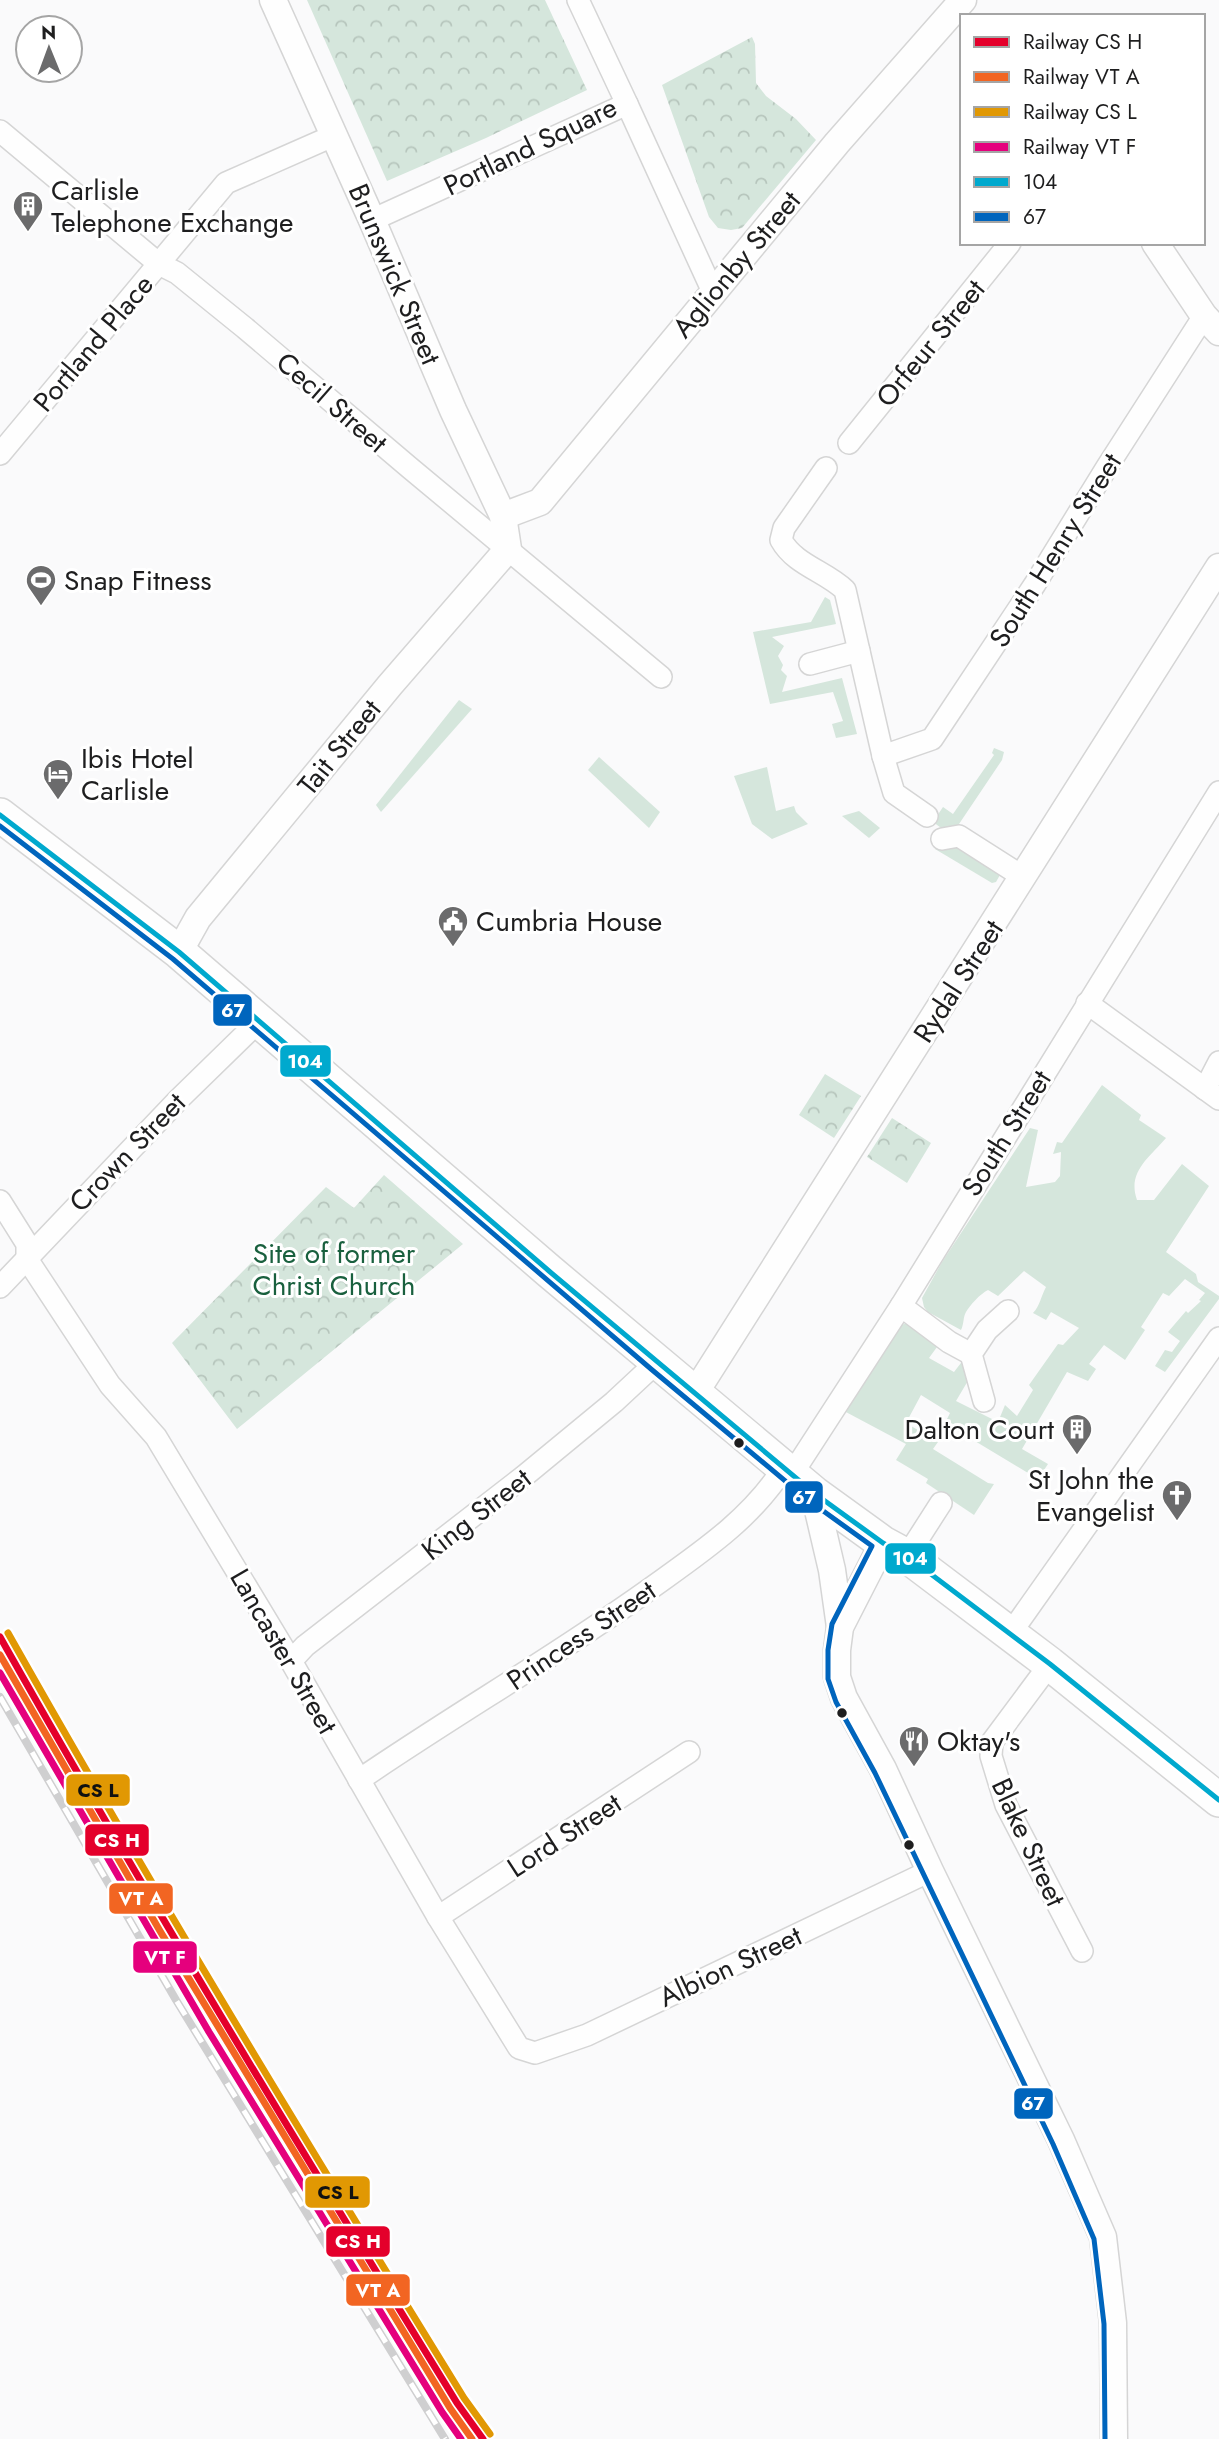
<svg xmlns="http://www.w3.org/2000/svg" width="1219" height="2439" font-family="Jost,sans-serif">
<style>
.grass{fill:#d5e6dc}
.park{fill:url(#park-crowns)}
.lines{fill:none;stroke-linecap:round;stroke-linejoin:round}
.minor-casing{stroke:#d5d5d5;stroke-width:24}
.tertiary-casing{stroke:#d5d5d5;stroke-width:29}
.primary-casing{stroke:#d5d5d5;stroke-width:36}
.minor{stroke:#fefefe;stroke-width:21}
.tertiary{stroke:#fefefe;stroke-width:26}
.primary{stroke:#fefefe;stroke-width:33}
.rail-casing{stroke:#cfcfd0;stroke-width:8}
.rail{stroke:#fff;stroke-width:5;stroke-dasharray:16;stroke-linecap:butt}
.bus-1-casing{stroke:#fff;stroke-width:10}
.bus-2-casing{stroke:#fff;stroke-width:10}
.bus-1{stroke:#00a9ce;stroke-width:5}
.bus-2{stroke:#0065bd;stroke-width:5}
.rail-1-casing{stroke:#fff;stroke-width:12}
.rail-2-casing{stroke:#fff;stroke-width:12}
.rail-3-casing{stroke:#fff;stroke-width:12}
.rail-4-casing{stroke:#fff;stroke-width:12}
.rail-1{stroke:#e4002b;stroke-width:7}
.rail-2{stroke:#f26522;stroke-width:7}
.rail-3{stroke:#e19803;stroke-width:7}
.rail-4{stroke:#e5007d;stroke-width:7}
.bus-dot{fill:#1e1e1f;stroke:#fff;stroke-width:2.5}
.labels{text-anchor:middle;stroke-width:6;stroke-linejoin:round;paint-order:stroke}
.street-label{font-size:28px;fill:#1e1e1f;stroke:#fff}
.poi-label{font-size:28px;fill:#1e1e1f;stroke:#fff;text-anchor:start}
.park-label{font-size:28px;fill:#19603e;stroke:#fff}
.line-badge{stroke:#fff;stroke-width:2.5}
.badge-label{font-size:19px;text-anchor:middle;font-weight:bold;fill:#fff}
.pale-badge-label{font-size:19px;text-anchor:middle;font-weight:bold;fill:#111}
</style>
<defs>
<pattern id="park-crowns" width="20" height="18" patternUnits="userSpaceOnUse" patternTransform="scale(1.75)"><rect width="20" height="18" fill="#d5e6dc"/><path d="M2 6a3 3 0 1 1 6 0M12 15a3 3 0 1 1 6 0" fill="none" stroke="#b6c5bc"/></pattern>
</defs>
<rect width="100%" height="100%" fill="#fafafb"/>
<!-- grass -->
<g class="grass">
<path d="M825,597L830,600L836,624L772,637L784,646L778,656L783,665L781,670L787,676L782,692L842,678L857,734L836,738L832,724L843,721L833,692L770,704L753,632L811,622Z"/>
<path d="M459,700L472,709L381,812L376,805Z"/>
<path d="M994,748L1004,752L1002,760L957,827L944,830L933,822L943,807L953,814L994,755L992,753Z"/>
<path d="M599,757L660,812L649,828L588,770Z"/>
<path d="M767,767L776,811L794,806L796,812L808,824L772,839L752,824L734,776Z"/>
<path d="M859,811L880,828L869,838L842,816Z"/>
<path d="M941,838L1005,866L996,882L992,883L935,849Z"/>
<path d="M1102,1085L1141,1115L1139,1120L1166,1138C1149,1158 1127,1172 1137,1200H1154L1182,1164L1209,1186L1166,1252L1196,1274L1198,1282L1219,1296V1299L1165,1372L1155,1366L1165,1350L1172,1352L1180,1341L1168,1332L1186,1311L1188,1313L1201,1301L1199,1300L1205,1293L1185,1279L1169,1296L1163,1293L1141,1327L1145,1330L1125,1360L1104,1345L1089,1364L1096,1369L1088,1381L1067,1372L1022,1449L1048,1464L1038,1479L945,1423L950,1413L921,1395L906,1423L938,1442L933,1449L988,1483L994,1484L974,1515L926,1483L928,1479L896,1460L906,1444L844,1411L896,1328L906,1323L945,1336L929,1358L954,1372L964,1359L972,1374L956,1401L998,1422L1005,1405L1017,1416L1033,1390L1029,1385L1058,1344L1063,1345L1079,1328L1051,1312L1046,1320L1033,1313C1040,1306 1041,1296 1046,1287L1024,1271L998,1296L988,1290C980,1294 970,1305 966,1312C963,1317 964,1324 961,1330L928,1312L924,1307L922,1298L942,1262L1030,1128L1038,1130L1026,1187L1055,1182L1060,1176L1061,1152L1053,1154L1057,1142L1062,1143Z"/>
</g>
<!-- park -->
<g class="park">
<path d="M307,0H545L587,90L486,138L387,181Z"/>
<path d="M752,37L755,44L756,83L766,96L796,119L816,140L742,228L731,230L718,228L709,217L662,85Z"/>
<path d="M825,1074L861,1096L834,1138L799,1115Z"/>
<path d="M892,1118L931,1143L907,1183L867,1157Z"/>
<path d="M384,1175L463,1244L237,1429L172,1343L326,1187L354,1208Z"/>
</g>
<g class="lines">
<!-- minor casing -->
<g class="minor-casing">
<g id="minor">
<path d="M627,104L713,292"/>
<path d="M0,131L159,264L177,273L245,328L410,468L661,677"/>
<path d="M372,220L627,104L578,0"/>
<path d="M849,443L1010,243"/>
<path d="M0,454L226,183L335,135"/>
<path d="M826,468L784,528L781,540C795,565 825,571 845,590L883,756L894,793L927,816"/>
<path d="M810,664L859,651"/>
<path d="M883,756L932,739L1035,584L1107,467L1204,316"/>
<path d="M942,839L959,836L1023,877"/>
<path d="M1087,1003L1219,1099"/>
<path d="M1205,1089L1219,1062"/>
<path d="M0,1201L27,1244V1259"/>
<path d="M27,1259L110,1385L156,1437L291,1661L438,1917L519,2048L535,2053L587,2035L930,1871"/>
<path d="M0,1287L179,1099L259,1021"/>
<path d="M901,1306L949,1342L971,1354"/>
<path d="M984,1401L971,1354L987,1330L1008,1311"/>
<path d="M792,1474L901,1306L1219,792"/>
<path d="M907,1556L941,1503"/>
<path d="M1010,1634L1219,1338"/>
<path d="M291,1661L305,1646L523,1477L614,1402L657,1362"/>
<path d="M1050,1664L992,1742L991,1756L1006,1805L1082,1951"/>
<path d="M359,1780C454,1715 553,1658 647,1591C697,1555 751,1520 784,1467"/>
<path d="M438,1917L689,1752"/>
</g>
</g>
<!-- tertiary casing -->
<g class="tertiary-casing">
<g id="tertiary">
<path d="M1155,243L1204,316L1219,332"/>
<path d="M503,516L540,502L837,143L963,0"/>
<path d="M179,952L198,918L390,685L508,549L503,516L453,410L372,220L273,0"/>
<path d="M695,1393L1219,567"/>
<path d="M814,1493L832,1570L840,1627"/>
<path d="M883,1543L840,1627L837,1650V1677L844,1698L883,1769L930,1871L1061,2140L1103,2237L1113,2323L1114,2439"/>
</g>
</g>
<!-- primary casing -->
<g class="primary-casing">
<path id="primary" d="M0,815L179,952L549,1271L814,1493L883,1543L907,1556L1050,1664L1219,1800"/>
</g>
<!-- minor -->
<use href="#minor" class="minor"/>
<!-- tertiary -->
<use href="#tertiary" class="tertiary"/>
<!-- primary -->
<use href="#primary" class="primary"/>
<!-- rail casing -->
<g class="rail-casing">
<path id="rail" d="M0,1697L176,2000L445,2439"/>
</g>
<!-- rail -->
<use href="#rail" class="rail"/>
<!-- bus-1 casing -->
<g class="bus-1-casing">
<path id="bus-1" d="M0,815L179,952L549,1271L814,1493L883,1543L907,1556L1050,1664L1219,1800"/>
</g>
<!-- bus-2 casing -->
<g class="bus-2-casing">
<path id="bus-2" d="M0,826L173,959L651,1369L808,1500L872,1546L832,1624L828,1650V1679L836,1702L875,1773L1053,2144L1094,2239L1104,2324L1105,2439"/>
</g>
<!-- bus-1 -->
<use href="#bus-1" class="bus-1"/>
<!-- bus-2 -->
<use href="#bus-2" class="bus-2"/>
<!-- rail-1 casing -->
<g class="rail-1-casing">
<path id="rail-1" d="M0,1637C146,1896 301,2150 457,2403L483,2439"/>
</g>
<!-- rail-2 casing -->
<g class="rail-2-casing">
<path id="rail-2" d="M0,1655L160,1931L450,2408L472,2439"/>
</g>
<!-- rail-3 casing -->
<g class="rail-3-casing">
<path id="rail-3" d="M8,1633C154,1892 308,2145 464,2398L490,2434"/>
</g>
<!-- rail-4 casing -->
<g class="rail-4-casing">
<path id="rail-4" d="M0,1673L209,2032L442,2412L461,2439"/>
</g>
<!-- rail-1 -->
<use href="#rail-1" class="rail-1"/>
<!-- rail-2 -->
<use href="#rail-2" class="rail-2"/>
<!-- rail-3 -->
<use href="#rail-3" class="rail-3"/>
<!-- rail-4 -->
<use href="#rail-4" class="rail-4"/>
</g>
<!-- icons -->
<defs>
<g id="building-pin" transform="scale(1.575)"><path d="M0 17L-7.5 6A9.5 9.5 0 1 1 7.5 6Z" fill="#6b6b6c" stroke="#fff"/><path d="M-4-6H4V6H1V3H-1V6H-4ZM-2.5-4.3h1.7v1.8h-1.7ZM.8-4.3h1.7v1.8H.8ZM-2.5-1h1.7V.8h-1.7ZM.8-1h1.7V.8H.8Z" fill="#fff"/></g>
<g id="stadium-pin" transform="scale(1.575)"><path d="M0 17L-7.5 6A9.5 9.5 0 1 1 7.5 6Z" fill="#6b6b6c" stroke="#fff"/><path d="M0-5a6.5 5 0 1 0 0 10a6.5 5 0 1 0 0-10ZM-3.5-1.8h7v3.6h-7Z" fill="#fff"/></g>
<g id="hotel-pin" transform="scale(1.575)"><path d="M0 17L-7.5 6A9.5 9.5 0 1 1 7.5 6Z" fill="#6b6b6c" stroke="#fff"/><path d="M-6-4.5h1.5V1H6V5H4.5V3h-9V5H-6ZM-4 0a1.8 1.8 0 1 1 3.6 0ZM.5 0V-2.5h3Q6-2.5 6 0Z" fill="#fff"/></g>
<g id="civic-pin" transform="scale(1.575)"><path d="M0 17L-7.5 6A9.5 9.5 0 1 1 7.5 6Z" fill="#6b6b6c" stroke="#fff"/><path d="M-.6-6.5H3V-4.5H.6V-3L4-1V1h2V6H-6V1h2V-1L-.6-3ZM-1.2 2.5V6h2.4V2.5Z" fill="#fff"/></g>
<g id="church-pin" transform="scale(1.575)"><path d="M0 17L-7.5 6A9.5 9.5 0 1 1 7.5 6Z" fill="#6b6b6c" stroke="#fff"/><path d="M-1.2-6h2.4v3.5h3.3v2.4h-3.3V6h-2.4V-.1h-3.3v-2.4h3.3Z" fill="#fff"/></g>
<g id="restaurant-pin" transform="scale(1.575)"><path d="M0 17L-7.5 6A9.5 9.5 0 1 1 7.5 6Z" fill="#6b6b6c" stroke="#fff"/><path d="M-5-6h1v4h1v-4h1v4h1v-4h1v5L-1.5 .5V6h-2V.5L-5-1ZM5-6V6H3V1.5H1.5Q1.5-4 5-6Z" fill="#fff"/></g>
</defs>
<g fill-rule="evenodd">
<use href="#building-pin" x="28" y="206"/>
<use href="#stadium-pin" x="41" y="580"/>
<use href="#hotel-pin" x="58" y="774"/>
<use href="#civic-pin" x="453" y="921"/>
<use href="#building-pin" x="1077" y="1429"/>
<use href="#church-pin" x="1177" y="1495"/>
<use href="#restaurant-pin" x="914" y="1741"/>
</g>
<!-- markers -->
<g class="bus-dot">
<circle cx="739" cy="1443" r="6"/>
<circle cx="842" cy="1713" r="6"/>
<circle cx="909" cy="1845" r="6"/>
</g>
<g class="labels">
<!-- street labels -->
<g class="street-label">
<text transform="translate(530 146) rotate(-26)" y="10">Portland Square</text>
<text transform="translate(736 264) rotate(-50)" y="10">Aglionby Street</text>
<text transform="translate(395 274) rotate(67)" y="10">Brunswick Street</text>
<text transform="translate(93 343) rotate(-50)" y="10">Portland Place</text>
<text transform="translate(930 343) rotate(-51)" y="10">Orfeur Street</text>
<text transform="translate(332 402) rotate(41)" y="10">Cecil Street</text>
<text transform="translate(1055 550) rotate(-58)" y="10">South Henry Street</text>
<text transform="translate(339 747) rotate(-51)" y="10">Tait Street</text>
<text transform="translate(958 981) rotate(-57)" y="10">Rydal Street</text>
<text transform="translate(1006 1133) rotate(-58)" y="10">South Street</text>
<text transform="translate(127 1152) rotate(-46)" y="10">Crown Street</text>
<text transform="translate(476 1514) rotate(-38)" y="10">King Street</text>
<text transform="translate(581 1635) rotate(-34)" y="10">Princess Street</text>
<text transform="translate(284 1651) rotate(60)" y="10">Lancaster Street</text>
<text transform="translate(564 1835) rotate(-33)" y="10">Lord Street</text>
<text transform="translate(1029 1842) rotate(65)" y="10">Blake Street</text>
<text transform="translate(730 1966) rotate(-25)" y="10">Albion Street</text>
</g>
<!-- poi labels -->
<g class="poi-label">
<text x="51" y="200">Carlisle<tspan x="51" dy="32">Telephone Exchange</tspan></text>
<text x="64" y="590">Snap Fitness</text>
<text x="81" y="768">Ibis Hotel<tspan x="81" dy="32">Carlisle</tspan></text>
<text x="476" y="931">Cumbria House</text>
<text x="1054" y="1439" text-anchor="end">Dalton Court</text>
<text x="1154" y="1489" text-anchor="end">St John the<tspan x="1154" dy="32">Evangelist</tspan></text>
<text x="937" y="1751">Oktay's</text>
</g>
<!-- park labels -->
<g class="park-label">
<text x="334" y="1263">Site of former<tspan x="334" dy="32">Christ Church</tspan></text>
</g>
</g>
<g class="line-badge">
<rect x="212" y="993" width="41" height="34" rx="7" fill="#0065bd"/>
<rect x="279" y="1044" width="53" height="34" rx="7" fill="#00a9ce"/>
<rect x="784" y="1480" width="40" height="34" rx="7" fill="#0065bd"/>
<rect x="884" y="1542" width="53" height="33" rx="7" fill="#00a9ce"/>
<rect x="65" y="1773" width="66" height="34" rx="7" fill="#e19803"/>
<rect x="84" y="1823" width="66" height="34" rx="7" fill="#e4002b"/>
<rect x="108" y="1882" width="66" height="33" rx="7" fill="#f26522"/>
<rect x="132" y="1940" width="66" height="34" rx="7" fill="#e5007d"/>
<rect x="1013" y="2087" width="41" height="33" rx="7" fill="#0065bd"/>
<rect x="304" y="2175" width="67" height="34" rx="7" fill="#e19803"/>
<rect x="325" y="2225" width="66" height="33" rx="7" fill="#e4002b"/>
<rect x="345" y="2273" width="66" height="34" rx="7" fill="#f26522"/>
</g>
<g class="badge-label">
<text x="233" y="1017">67</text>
<text x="305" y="1068">104</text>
<text x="804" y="1504">67</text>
<text x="910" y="1565">104</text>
<text x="117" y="1847">CS H</text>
<text x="141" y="1905">VT A</text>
<text x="165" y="1964">VT F</text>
<text x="1033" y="2110">67</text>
<text x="358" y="2248">CS H</text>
<text x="378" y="2297">VT A</text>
</g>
<g class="pale-badge-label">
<text x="98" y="1797">CS L</text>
<text x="338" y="2199">CS L</text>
</g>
<!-- legend -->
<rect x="960" y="14" width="245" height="231" fill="#ffffff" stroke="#a5a5a5" stroke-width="2"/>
<rect x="974" y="37" width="35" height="10" fill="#e4002b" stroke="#a5a5a5" stroke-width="2"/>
<text x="1023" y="49" font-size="21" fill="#1e1e1f">Railway CS H</text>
<rect x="974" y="72" width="35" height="10" fill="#f26522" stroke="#a5a5a5" stroke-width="2"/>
<text x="1023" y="84" font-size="21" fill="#1e1e1f">Railway VT A</text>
<rect x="974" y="107" width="35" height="10" fill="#e19803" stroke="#a5a5a5" stroke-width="2"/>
<text x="1023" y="119" font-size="21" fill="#1e1e1f">Railway CS L</text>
<rect x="974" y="142" width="35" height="10" fill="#e5007d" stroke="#a5a5a5" stroke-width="2"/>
<text x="1023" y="154" font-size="21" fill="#1e1e1f">Railway VT F</text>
<rect x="974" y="177" width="35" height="10" fill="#00a9ce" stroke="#a5a5a5" stroke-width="2"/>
<text x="1023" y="189" font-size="21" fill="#1e1e1f">104</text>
<rect x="974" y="212" width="35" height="10" fill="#0065bd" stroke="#a5a5a5" stroke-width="2"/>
<text x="1023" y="224" font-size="21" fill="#1e1e1f">67</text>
<!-- north arrow -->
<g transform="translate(49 49) rotate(359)"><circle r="33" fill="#ffffff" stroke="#a5a5a5" stroke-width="2"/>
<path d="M0-5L12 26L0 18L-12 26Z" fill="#6b6b6c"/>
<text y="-10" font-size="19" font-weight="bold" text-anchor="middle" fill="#1e1e1f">N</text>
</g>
</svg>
